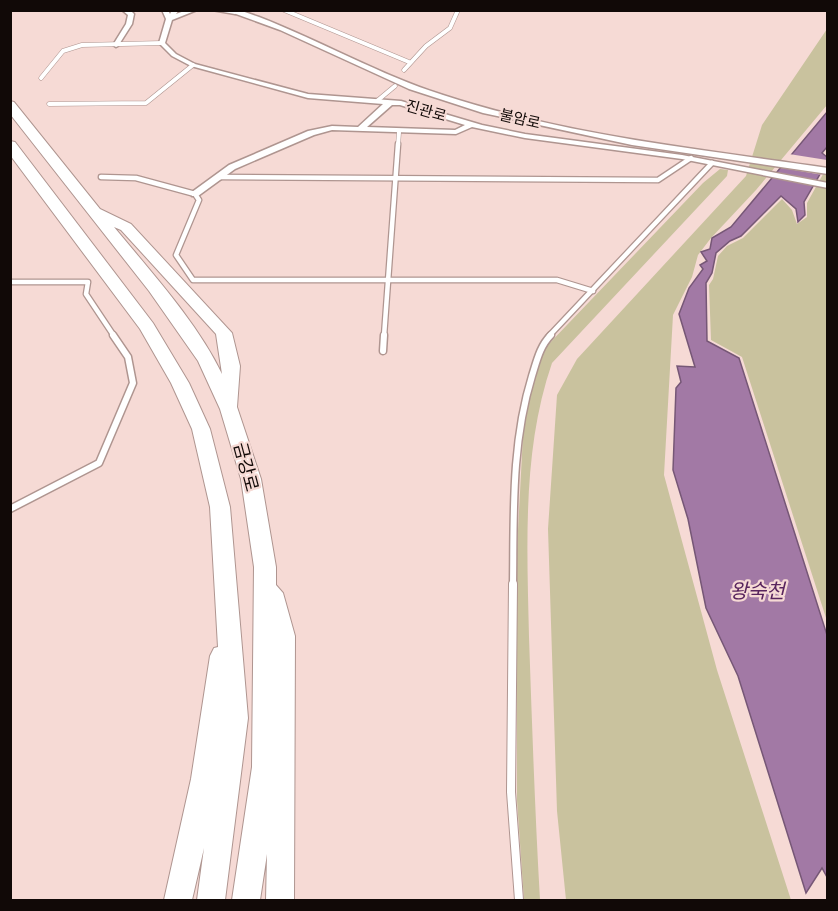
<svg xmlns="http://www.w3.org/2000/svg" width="838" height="911" font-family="'IBM Plex Serif','Noto Sans KR',serif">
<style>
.green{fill:#c9c29e}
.water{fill:#a279a5;stroke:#765776;stroke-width:1.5}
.pier{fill:#f6dad5}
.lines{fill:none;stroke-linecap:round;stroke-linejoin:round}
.service-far3-casing{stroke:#af9590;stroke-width:5}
.service-far2-casing{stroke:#af9590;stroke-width:7}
.service-far1-casing{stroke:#af9590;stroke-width:9}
.service-casing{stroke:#af9590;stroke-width:10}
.minor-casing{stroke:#af9590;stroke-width:3}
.tertiary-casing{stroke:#af9590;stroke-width:3}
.trunk-casing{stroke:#af9590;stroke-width:2}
.service-far3{stroke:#fff;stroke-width:4}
.service-far2{stroke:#fff;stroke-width:4.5}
.service-far1{stroke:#fff;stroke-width:6}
.service{stroke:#fff;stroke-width:8}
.minor{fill:#fff;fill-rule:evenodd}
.tertiary{fill:#fff;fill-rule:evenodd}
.trunk{fill:#fff;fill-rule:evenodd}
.labels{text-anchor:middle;stroke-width:4.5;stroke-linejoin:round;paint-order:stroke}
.far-street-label{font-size:15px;fill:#110907;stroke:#f6dad5}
.street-label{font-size:18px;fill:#110907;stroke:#f6dad5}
.water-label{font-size:20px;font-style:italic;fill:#59255e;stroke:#f6dad5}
</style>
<rect width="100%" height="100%" fill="#f6dad5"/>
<!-- green -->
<g class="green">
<path d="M827,29V105L756,190L711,238L698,255L692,277L673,315L664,475L717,670L791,900H566L557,811L548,529L557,395L577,359L746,176L762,125Z"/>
<path d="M827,167V621L742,357L711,340L709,285L713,279L718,256L727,246L743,238L782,199L792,210L797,224L807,217V203Z"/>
<path d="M720,169L728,170L727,176L552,363C522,450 527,546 529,637C532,725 535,813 540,900H524L517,800V550L524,416L544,349L703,183Z"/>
</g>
<!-- water -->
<path class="water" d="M827,112V147L822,153L827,157V162L804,202L805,215L798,222L796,209L781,196L741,236L730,241L716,253L712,273L706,283L707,341L739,358L827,635V877L822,868L806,893L738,676L706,608L688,519L673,470L676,388L681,382L677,366L695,367L679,314L689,288L703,269L700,265L707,261L701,252L710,249L712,238L731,227Z"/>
<!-- pier -->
<path class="pier" d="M789,154L827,160L828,168L823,175L777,167Z"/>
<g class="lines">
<!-- service-far3 casing -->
<g class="service-far3-casing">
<g id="service-far3">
<path d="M284,10L409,62"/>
<path d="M404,70L426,46L450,28L458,10"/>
<path d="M41,78L63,51L82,45L162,43"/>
<path d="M377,101L395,86"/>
<path d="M49,104L146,103L193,65"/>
<path d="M398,146L399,132"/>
</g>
</g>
<!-- service-far2 casing -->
<g class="service-far2-casing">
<g id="service-far2">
<path d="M101,177L136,178L195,194L199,200L176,255L193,280H557L593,291"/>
<path d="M219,177L658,180L691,158"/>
<path d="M10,282H88L86,294L114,336"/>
<path d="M384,336L398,144"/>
<path d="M549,336L712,163"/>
</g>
</g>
<!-- service-far1 casing -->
<g class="service-far1-casing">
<g id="service-far1">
<path d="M383,351L384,335"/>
<path d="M10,509L99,463L133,383L128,357L113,335"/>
<path d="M513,585C514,515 511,444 532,376C537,360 540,346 551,335"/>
</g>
</g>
<!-- service casing -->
<g class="service-casing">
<path id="service" d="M513,584L511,792L519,900"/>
</g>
<!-- minor casing -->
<g class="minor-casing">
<g id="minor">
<path d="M122,10H130L134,14L132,24L118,46L116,47L113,45L126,24L128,15Z"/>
<path d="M162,10H168L170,14L172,10H179L176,14L187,10H197L172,20L165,43L176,54L195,64L308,94L401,101L482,125L525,134L682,155L828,183V188L682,159L525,138L472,127L456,134L332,130L314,135L235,169L198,196H192V192L229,165L308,131L332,126L358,127L383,104L308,98L191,66L172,56L159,43L166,19ZM392,105H400L465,125L455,130L367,127Z"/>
<path d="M212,10H236L238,12L235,14Z"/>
</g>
</g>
<!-- tertiary casing -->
<g class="tertiary-casing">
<path id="tertiary" d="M225,10H239L259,17C321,41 380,75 443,95C568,136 699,149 828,168V174L632,145L483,113L409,89L280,30Z"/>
</g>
<!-- trunk casing -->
<g class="trunk-casing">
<g id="trunk">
<path d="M10,101L14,102L100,209L131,224L232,333L240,366L237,407L261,479L276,567V585L283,593L295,636L294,900H266L267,854L260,900H232L252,767L254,567L241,479L220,409L198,361L149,291L10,114ZM114,227L121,230L216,334L222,374C197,322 151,272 114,227Z"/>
<path d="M10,141L15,142L153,323L189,383L210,429L230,507L248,718L225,900H197L204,848L192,900H164L191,779L210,656L214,648L218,647L210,507L192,429L171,383L140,329L10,155Z"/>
</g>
</g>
<!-- service-far3 -->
<use href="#service-far3" class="service-far3"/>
<!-- service-far2 -->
<use href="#service-far2" class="service-far2"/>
<!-- service-far1 -->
<use href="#service-far1" class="service-far1"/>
<!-- service -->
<use href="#service" class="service"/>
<!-- minor -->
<use href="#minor" class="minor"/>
<!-- tertiary -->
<use href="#tertiary" class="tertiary"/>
<!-- trunk -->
<use href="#trunk" class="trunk"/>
</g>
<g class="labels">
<!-- far-street labels -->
<g class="far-street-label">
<text transform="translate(426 111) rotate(16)" y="5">진관로</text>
<text transform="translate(520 119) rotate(13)" y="5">불암로</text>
</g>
<!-- street labels -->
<g class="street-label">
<text transform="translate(246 467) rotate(75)" y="6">금강로</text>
</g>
<!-- water labels -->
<g class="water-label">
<text x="757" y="598">왕숙천</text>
</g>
</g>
<!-- border -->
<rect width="838" height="911" fill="none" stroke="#110907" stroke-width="24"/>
</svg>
